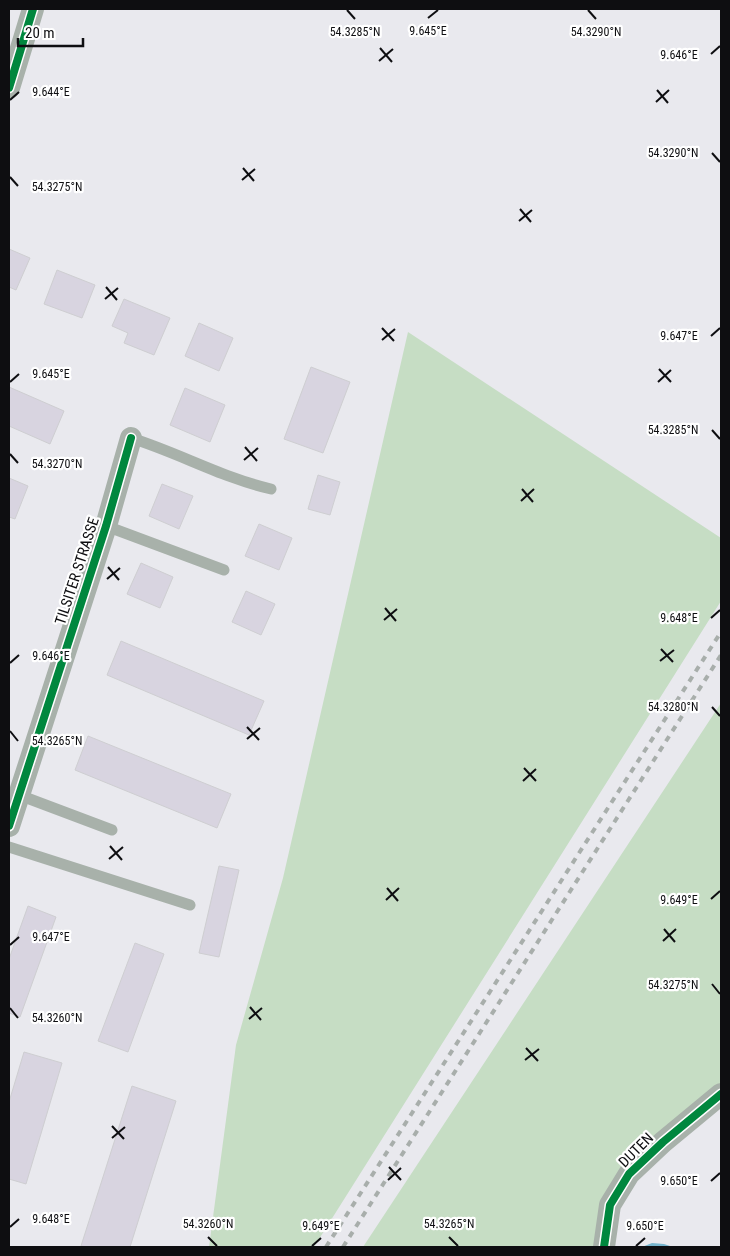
<svg xmlns="http://www.w3.org/2000/svg" width="730" height="1256" font-family="'Roboto Condensed',sans-serif">
<style>
.green{fill:#c6ddc4}
.water{fill:#77b5ce}
.building{fill:#d8d4e0;stroke:#ceced1}
.lines{fill:none;stroke-linecap:round;stroke-linejoin:round}
.lane{stroke:#a8b1aa;stroke-width:11}
.street{stroke:#a8b1aa;stroke-width:22}
.rail{stroke:#a8aeab;stroke-width:4;stroke-dasharray:6 6;stroke-linecap:butt}
.cycleway-casing{stroke:#fff;stroke-width:11}
.cycleway{stroke:#00873e;stroke-width:8}
.ticks{fill:none;stroke:#0e0e11;stroke-width:2}
.labels{text-anchor:middle;stroke-width:4.5;stroke-linejoin:round;paint-order:stroke}
.street-label{font-size:15px;fill:#0e0e11;stroke:#fff}
.ticks-label{font-size:12px;text-anchor:middle;fill:#0e0e11;stroke:#fff;stroke-width:4.5;stroke-linejoin:round;paint-order:stroke}
</style>
<rect width="100%" height="100%" fill="#e9e9ee"/>
<!-- green -->
<g class="green">
<path d="M408,332L721,538V601L314,1247H209L236,1045L283,878Z"/>
<path d="M721,703V1094L629,1174L604,1247H363Z"/>
</g>
<!-- water -->
<path class="water" d="M652,1243L664,1244L673,1247H642Z"/>
<!-- building -->
<g class="building">
<path d="M9,249L30,258L16,290L9,287Z"/>
<path d="M57,270L95,285L82,318L44,304Z"/>
<path d="M124,299L170,318L154,355L124,343L128,333L112,326Z"/>
<path d="M199,323L233,338L219,371L185,356Z"/>
<path d="M311,367L350,382L323,453L284,439Z"/>
<path d="M9,387L64,411L50,444L9,426Z"/>
<path d="M185,388L225,405L210,442L170,425Z"/>
<path d="M318,475L340,482L330,515L308,509Z"/>
<path d="M9,478L28,486L15,519L9,517Z"/>
<path d="M162,484L193,496L179,529L149,516Z"/>
<path d="M259,524L292,538L279,570L245,556Z"/>
<path d="M141,563L173,577L160,608L127,594Z"/>
<path d="M246,591L275,604L261,635L232,622Z"/>
<path d="M121,641L264,701L249,735L107,675Z"/>
<path d="M88,736L231,794L217,828L75,770Z"/>
<path d="M219,866L239,870L219,957L199,953Z"/>
<path d="M28,906L56,917L20,1017L9,1013V959Z"/>
<path d="M135,943L164,954L128,1052L98,1041Z"/>
<path d="M24,1052L62,1063L26,1184L9,1179V1102Z"/>
<path d="M132,1086L176,1101L130,1247H87L81,1246Z"/>
</g>
<g class="lines">
<!-- lane -->
<g class="lane">
<path d="M131,438C179,453 223,478 271,489"/>
<path d="M106,526L224,570"/>
<path d="M19,795L112,830"/>
<path d="M9,847L190,905"/>
</g>
<!-- street -->
<g class="street">
<path d="M9,88L33,9"/>
<path d="M9,826L106,526L131,438"/>
<path d="M604,1247L610,1205L629,1174L663,1142L721,1094"/>
</g>
<!-- rail -->
<g class="rail">
<path d="M326,1247L721,632"/>
<path d="M343,1247L721,655"/>
</g>
<!-- cycleway casing -->
<g class="cycleway-casing">
<g id="cycleway">
<path d="M9,88L33,9"/>
<path d="M9,826L106,526L131,438"/>
<path d="M604,1247L610,1205L629,1174L663,1142L721,1094"/>
</g>
</g>
<!-- cycleway -->
<use href="#cycleway" class="cycleway"/>
</g>
<!-- ticks -->
<path class="ticks" d="M347,10L355,19M588,10L596,19M428,18L438,10M380,48L392,62M711,54L720,46M379,61L393,49M657,90L668,103M10,100L19,92M656,102L669,90M712,153L720,162M243,168L254,181M10,177L18,186M242,180L255,169M520,209L531,222M519,221L532,210M106,287L117,300M105,299L118,288M382,328L394,341M711,336L720,328M382,340L395,329M659,369L671,382M10,382L19,374M658,382L671,370M712,430L720,439M245,447L257,461M10,454L18,463M244,460L258,448M522,489L533,502M521,501L534,489M108,567L119,580M107,579L120,568M385,608L396,621M711,618L720,610M384,620L397,609M661,649L673,662M660,661L674,650M10,663L19,655M712,707L720,716M247,727L259,740M10,731L18,741M247,739L260,728M524,768L536,781M523,781L536,769M110,846L122,860M109,859L123,847M387,888L398,901M711,899L720,891M386,900L399,888M664,929L675,942M663,941L676,929M10,945L19,937M712,984L720,994M250,1007L261,1020M10,1008L18,1018M249,1019L262,1008M526,1048L538,1061M525,1060L539,1049M112,1126L124,1139M112,1138L125,1127M389,1167L401,1180M388,1180L401,1168M711,1181L720,1173M10,1227L19,1219M208,1237L217,1246M449,1237L458,1246M312,1246L321,1238M636,1246L645,1238"/>
<g class="labels">
<!-- street labels -->
<g class="street-label">
<text transform="translate(77 571) rotate(-72)" y="5">TILSITER STRASSE</text>
<text transform="translate(636 1150) rotate(-45)" y="5">DUTEN</text>
</g>
</g>
<g class="ticks-label">
<text x="428" y="35">9.645°E</text>
<text x="355" y="36">54.3285°N</text>
<text x="596" y="36">54.3290°N</text>
<text x="679" y="59">9.646°E</text>
<text x="51" y="96">9.644°E</text>
<text x="673" y="157">54.3290°N</text>
<text x="57" y="191">54.3275°N</text>
<text x="679" y="340">9.647°E</text>
<text x="51" y="378">9.645°E</text>
<text x="673" y="434">54.3285°N</text>
<text x="57" y="468">54.3270°N</text>
<text x="679" y="622">9.648°E</text>
<text x="51" y="660">9.646°E</text>
<text x="673" y="711">54.3280°N</text>
<text x="57" y="745">54.3265°N</text>
<text x="679" y="904">9.649°E</text>
<text x="51" y="941">9.647°E</text>
<text x="673" y="989">54.3275°N</text>
<text x="57" y="1022">54.3260°N</text>
<text x="679" y="1185">9.650°E</text>
<text x="51" y="1223">9.648°E</text>
<text x="208" y="1228">54.3260°N</text>
<text x="449" y="1228">54.3265°N</text>
<text x="321" y="1230">9.649°E</text>
<text x="645" y="1230">9.650°E</text>
</g>
<!-- border -->
<rect width="730" height="1256" fill="none" stroke="#0e0e11" stroke-width="20"/>
<!-- scale -->
<path d="M18 38v8h65v-8" fill="none" stroke="#0e0e11" stroke-width="2.5"/>
<text x="25" y="38" font-size="15" fill="#0e0e11" stroke="#ffffff" stroke-width="4" paint-order="stroke">20 m</text>
</svg>
